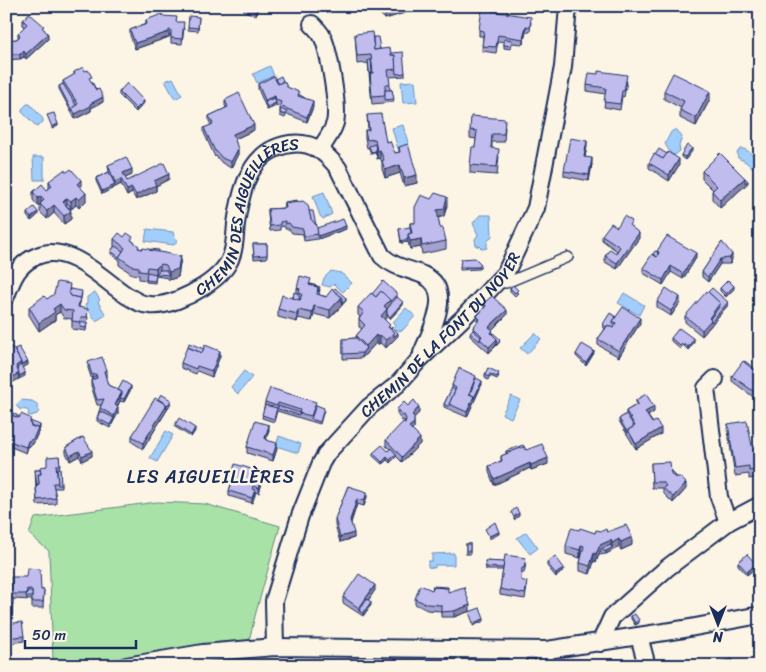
<svg xmlns="http://www.w3.org/2000/svg" width="766" height="672" font-family="Sriracha,sans-serif">
<style>
.green{fill:#a9e2a7;stroke:#628882}
.water{fill:#a2cefc;stroke:#6c8ebd}
.lines{fill:none;stroke-linecap:round;stroke-linejoin:round}
.lane-casing{stroke:#1b2f5e;stroke-width:12}
.street-casing{stroke:#1b2f5e;stroke-width:20}
.lane{stroke:#fcf5e5;stroke-width:9}
.street{stroke:#fcf5e5;stroke-width:16}
.wall{fill:#a6a2cd;stroke:#1b2f5e}
.shaded-wall{fill:#8784a7;stroke:#1b2f5e}
.building{fill:#c1bcee;stroke:#1b2f5e}
.labels{text-anchor:middle;stroke-width:5;stroke-linejoin:round;paint-order:stroke}
.street-label{font-size:16px;fill:#1b2f5e;stroke:#fcf5e5}
.neighbourhood-label{font-size:18px;letter-spacing:1px;fill:#1b2f5e;stroke:#fcf5e5}
</style>
<rect width="100%" height="100%" fill="#fcf5e5"/>
<filter id="ink" filterUnits="userSpaceOnUse"><feTurbulence type="fractalNoise" baseFrequency=".02" numOctaves="2"/><feDisplacementMap in="SourceGraphic" scale="10" xChannelSelector="R" yChannelSelector="G"/><feConvolveMatrix kernelMatrix="1 2 1 2 8 2 1 2 1" color-interpolation-filters="sRGB"/></filter>
<g filter="url(#ink)">
<!-- green -->
<path class="green" d="M157,502L205,504L280,526L255,616L249,641L124,658L53,661L49,551L29,534L35,518Z"/>
<!-- water -->
<g class="water">
<path d="M270,66L274,76L257,83L253,74Z"/>
<path d="M173,78L182,95L175,99L165,81Z"/>
<path d="M415,81L417,102L403,103L401,82Z"/>
<path d="M27,104H30L43,119V122L37,127L22,112V109Z"/>
<path d="M403,125L409,146L398,149L392,128Z"/>
<path d="M676,129L682,137L679,146L680,151L675,155L671,154L665,144L671,132Z"/>
<path d="M740,149C748,148 752,155 757,160L756,166L751,167L746,162L738,158L737,153Z"/>
<path d="M33,157H44V180H34Z"/>
<path d="M324,192L332,214L323,219L320,216L313,196Z"/>
<path d="M480,215H491L492,236L487,242V248L482,249L479,246H476L475,239L478,235L473,223Z"/>
<path d="M147,229L173,232L174,236L178,240L174,245L145,241Z"/>
<path d="M331,271L341,273L352,283L343,292L334,284L330,287L322,285L324,278Z"/>
<path d="M95,292L100,300L98,302L106,315L96,321L85,305L87,303V297Z"/>
<path d="M624,293L644,305L639,315L618,303Z"/>
<path d="M406,308L415,316L402,331L396,330L393,322Z"/>
<path d="M535,333L541,339L527,354L520,348Z"/>
<path d="M244,371L252,377L238,394L231,387Z"/>
<path d="M511,396L520,400L511,418L502,414Z"/>
<path d="M21,400L32,401L37,404L39,411L37,414L31,416L28,415L29,412L27,410L19,409L16,405Z"/>
<path d="M166,431L173,435L157,462L150,458Z"/>
<path d="M279,436L301,444L298,453L276,446Z"/>
<path d="M526,532L538,548L530,554L517,538Z"/>
<path d="M454,553V565H435V568L428,567V561H432V554Z"/>
</g>
<g class="lines">
<!-- lane casing -->
<g class="lane-casing">
<path id="lane" d="M498,282L506,283L568,257"/>
</g>
<!-- street casing -->
<g class="street-casing">
<g id="street">
<path d="M312,24C315,27 319,31 322,36C329,50 339,107 335,123C332,133 326,141 320,149"/>
<path id="s1" d="M6,296C13,277 18,264 37,256C68,242 102,279 126,295C133,299 140,305 150,305C166,307 189,296 203,287C215,279 228,269 232,254C235,245 235,234 236,224C241,189 250,150 290,144C312,141 325,152 338,168L382,256C395,268 407,268 423,275C455,289 431,331 422,353"/>
<path d="M715,379L706,388L719,497L728,522"/>
<path d="M639,636L647,666"/>
<path d="M600,643L612,617L667,568L728,522L760,505"/>
<path id="s2" d="M275,647L274,601L300,516L321,463L327,453L369,407L398,384L419,360L462,319L506,272L536,208L563,67L568,6"/>
<path d="M126,666L203,653L275,647L547,650L684,629L760,615"/>
<path d="M515,666L520,650"/>
<path d="M543,666L547,650"/>
</g>
</g>
<!-- lane -->
<use href="#lane" class="lane"/>
<!-- street -->
<use href="#street" class="street"/>
</g>
<!-- wall -->
<g class="wall">
<path d="M244,6H259L256,15L244,11Z"/>
<path d="M378,6H414V10L385,19L378,12Z"/>
<path d="M492,11L531,22L530,32H526L523,44L512,43L511,49L504,48V42L498,41L496,53L482,51L483,36H479V30Z"/>
<path d="M163,16L177,22L184,28L182,44L171,43V35H169V37L135,49L130,35V30L146,24V20Z"/>
<path d="M199,17L198,31L188,30V27Z"/>
<path d="M23,20L44,29L48,39L26,59L24,57L20,59L6,60V40L18,39V33L24,27L23,25Z"/>
<path d="M355,34L373,37L380,49L391,53L405,73V76L389,77L390,90H392L394,102L372,104L368,63L357,64Z"/>
<path d="M74,72L92,82L103,102L91,108V111L75,119L59,89V86L63,84V81L74,75Z"/>
<path d="M275,79L283,81L287,87L305,98L313,107L307,122L287,114L285,118L280,116V107L276,106L267,110L258,89V84Z"/>
<path d="M627,81L624,97L622,96L620,110L604,107L606,94L587,91V85Z"/>
<path d="M664,91L710,99L696,126L680,118V110L681,108L664,99Z"/>
<path d="M119,92L144,103L136,112L119,95Z"/>
<path d="M225,100L254,130L235,139L238,154L231,168L222,163L216,156L215,157L204,133V128L211,125L209,121V116L226,108L225,105Z"/>
<path d="M367,115L395,153L399,152V147L417,183L404,186L400,173L385,178L382,169V162L380,158L377,159L376,153L371,154L369,148H367L365,138V130H368Z"/>
<path d="M505,127L504,142H492V148L499,156L497,175L470,173V165L475,147L476,139L470,138V130Z"/>
<path d="M587,146L585,157L592,164L589,181L564,176V171Z"/>
<path d="M692,151L685,160L681,157V155Z"/>
<path d="M649,163L679,165L669,181L649,168Z"/>
<path d="M108,165L132,175L125,178L127,181L169,179L156,186V191L136,200L132,193L127,196L121,184L102,194L96,181V178L109,172Z"/>
<path d="M702,171L748,183L720,208L712,199V191L713,190L702,179Z"/>
<path d="M49,181L81,188L86,201L79,208L76,205L70,210L71,219L64,224L54,213L47,219L40,212V205L38,206L33,200V192L47,190L49,188Z"/>
<path d="M285,202H298L309,212L317,228L346,229L318,239L304,241L303,234L292,233L289,229H285V226L280,227V230L270,231L268,215V209L285,208Z"/>
<path d="M447,205L444,216L438,218L440,228L446,241V249L422,254L421,247L410,249L408,242L401,243L399,229H410V223H415Z"/>
<path d="M27,213L38,215L31,221L27,216Z"/>
<path d="M617,227H632H631L639,238L617,269L605,262V256L616,253L617,251L602,240V235Z"/>
<path d="M114,239L133,241L139,248L142,249L159,252L181,258L178,277L169,280L168,278L156,276L155,283L146,282V280L139,279V275L132,274L119,265V259L111,254V251L114,247Z"/>
<path d="M722,242L732,259L730,264H720L708,282L702,277V272Z"/>
<path d="M253,244H267V258L254,259Z"/>
<path d="M657,252L696,258L683,279L671,272L663,285L643,273V268L653,254Z"/>
<path d="M460,267H481L479,269L460,270Z"/>
<path d="M311,284L320,289L319,295L346,301L330,318L314,314L312,321L298,318L297,322L278,317V309L297,293V288Z"/>
<path d="M510,288L518,293L515,296L510,291Z"/>
<path d="M720,288L734,289L726,297L720,291Z"/>
<path d="M70,289L82,294L79,307L88,317L86,331L72,329V319L64,318L60,312L55,315V320L39,331L29,315V307Z"/>
<path d="M372,294L397,297L403,305L390,319L387,316L384,320L390,328L398,336L386,348L380,343L378,345L376,343L362,358L343,359V339L356,338V336L362,329L359,327V319L360,317L358,315V307Z"/>
<path d="M657,302L680,303L671,316L657,307Z"/>
<path d="M484,303L507,315L492,330L493,333L500,342L489,353L470,336V333L473,330V327L478,322L477,321V316L484,308Z"/>
<path d="M728,305L702,336L685,322V316Z"/>
<path d="M616,317L640,323L619,357L598,345V339L605,329L603,327V324Z"/>
<path d="M671,338L694,342L688,350L683,345L680,349L671,341Z"/>
<path d="M594,353L586,366L576,356V354Z"/>
<path d="M220,356L212,377L197,371L196,374L181,368V363Z"/>
<path d="M88,362L107,376H105L108,385L118,390L131,389L124,402L120,401L117,407L118,413L110,428L97,421V418L101,405H97L91,385V380H92L88,368Z"/>
<path d="M488,368L499,376L497,379L490,376L488,380L485,378V375Z"/>
<path d="M760,373V402L732,381V376Z"/>
<path d="M476,378L482,384L467,417L444,407V404L452,388V385Z"/>
<path d="M158,400L171,403L168,408L167,407V410L143,449L132,442V436Z"/>
<path d="M636,400L654,412L648,416L661,434L636,449L619,421V419L626,414V411L636,405Z"/>
<path d="M265,402L316,405L324,410L320,424L277,411L274,422L262,418Z"/>
<path d="M408,406L419,413L414,418V428L412,430L420,444L402,462L396,456L390,463L387,460L382,464L373,456V453L388,451L390,449L386,446V440L405,423L404,420L402,421L397,414V409Z"/>
<path d="M30,421L40,428L33,444L28,447L26,453L6,445V424L9,425Z"/>
<path d="M728,424L752,446L760,445V477L749,479V474L735,476L728,432Z"/>
<path d="M175,425L195,431L191,437L175,427Z"/>
<path d="M269,430L266,440L277,449L273,461L247,453V447Z"/>
<path d="M83,437L92,456L82,461L79,456L70,461L66,453V447Z"/>
<path d="M526,450L548,464L531,470L530,468L494,485L489,472V466L501,461V456L506,454V451Z"/>
<path d="M59,456L61,488H54L56,498V504L37,505L35,470H40L47,466Z"/>
<path d="M651,463L671,471L686,489L673,503L663,493V488H652Z"/>
<path d="M258,477L262,483L259,493L255,492V495L252,503L229,496V491L231,484V479Z"/>
<path d="M348,486L367,497L364,506L357,504L351,523L354,538L340,542L335,525V519Z"/>
<path d="M579,530L595,533L607,532L632,545L621,550L619,547L606,554L599,555L596,562L594,561L590,574L580,571V563L582,554L581,553L580,558L566,554V546Z"/>
<rect x="466" y="544" width="4" height="10"/>
<path d="M485,561L526,564L524,573H522L521,581L527,587L525,599L500,595V589L503,570H486Z"/>
<path d="M738,562L756,567L747,575L738,565Z"/>
<path d="M547,563L564,570L556,577L547,566Z"/>
<path d="M11,577L41,590H44L43,608H32V600L13,599L12,616H6V598H11Z"/>
<path d="M375,590L368,600L371,605L363,616L343,603V597Z"/>
<path d="M432,590L448,592L470,611L454,617H441V611L427,610L415,604V599Z"/>
<path d="M631,616L639,623L635,625L631,619Z"/>
<path d="M6,624L24,636V641L6,644Z"/>
</g>
<!-- shaded-wall -->
<g class="shaded-wall">
<path d="M256,6H259L256,15Z"/>
<path d="M400,6H414V10L385,19V11Z"/>
<path d="M526,26V32L523,44V39Z"/>
<path d="M169,32V37L135,49V43Z"/>
<path d="M48,34V39L26,59V54Z"/>
<path d="M24,51V57L20,59V54Z"/>
<path d="M710,91V99L696,126V118Z"/>
<path d="M275,96V101L265,102V100Z"/>
<path d="M103,97V102L91,108V111L75,119V114L90,104Z"/>
<path d="M144,101V103L136,112V109Z"/>
<path d="M313,101V107L307,122V117Z"/>
<path d="M276,103V106L267,110V107Z"/>
<path d="M58,124V126L52,129V127Z"/>
<path d="M254,125V130L233,140V134Z"/>
<path d="M587,141V146L584,162V157Z"/>
<path d="M692,148V151L685,160V157Z"/>
<path d="M238,149V154L231,168V162Z"/>
<path d="M380,150V158L377,159V151Z"/>
<path d="M376,151V153L371,154V152Z"/>
<path d="M592,158V164L589,181V175Z"/>
<path d="M679,159V165L669,181V175Z"/>
<path d="M400,165V173L385,178V170Z"/>
<path d="M132,169V175L123,179V173Z"/>
<path d="M169,174V179L156,186V191L136,200V195L154,181Z"/>
<path d="M417,175V183L404,186V178Z"/>
<path d="M745,178L748,181V183L720,208V200Z"/>
<path d="M121,179V184L102,194V191L115,185V182Z"/>
<path d="M81,180V188L77,184Z"/>
<path d="M132,188V193L127,196V190Z"/>
<path d="M86,193V201L79,208V200Z"/>
<path d="M41,196V204L38,206V198Z"/>
<path d="M76,197V205L71,209V201Z"/>
<path d="M447,197V205L444,216L437,218V210Z"/>
<path d="M67,198V206L63,207V202Z"/>
<path d="M54,205V213L47,219V211Z"/>
<path d="M71,211V219L64,224V216Z"/>
<path d="M38,212V215L31,221V218Z"/>
<path d="M346,226V229L318,239V236Z"/>
<path d="M639,233V238L617,269V263Z"/>
<path d="M408,239V242L401,243V241Z"/>
<path d="M421,239V247L410,249V241Z"/>
<path d="M696,253V258L683,279V274Z"/>
<path d="M732,254V259L730,264V258Z"/>
<path d="M181,255L178,277L169,280V272L180,256Z"/>
<path d="M720,259V264L708,282V277Z"/>
<path d="M160,264V272L156,274V268Z"/>
<path d="M671,266V272L663,285V280Z"/>
<path d="M734,286V289L726,297V294Z"/>
<path d="M397,294V300L387,311V317L381,324V316L384,306L390,300Z"/>
<path d="M342,297V305L330,318V310Z"/>
<path d="M680,297V303L671,316V311Z"/>
<path d="M346,298V301L342,305V302Z"/>
<path d="M403,302V305L390,319V317Z"/>
<path d="M728,302V305L702,336V330L709,318L720,303Z"/>
<path d="M60,304V312L55,315V320L39,331V323L53,309Z"/>
<path d="M314,306V314L312,321V313Z"/>
<path d="M298,310V318L297,322V314Z"/>
<path d="M507,310V315L489,333V327Z"/>
<path d="M640,318V323L619,357V351Z"/>
<path d="M394,332L398,333V336L386,348V340Z"/>
<path d="M376,335V343L362,358V353L366,348V346Z"/>
<path d="M380,335V343L378,345V337Z"/>
<path d="M497,339V344L489,353V347Z"/>
<path d="M694,339V342L688,350V347Z"/>
<path d="M220,351V356L212,377V371Z"/>
<path d="M594,351V353L586,366V363Z"/>
<path d="M21,362V368H16V366Z"/>
<path d="M28,362V365L21,368V365Z"/>
<path d="M107,370V376L104,377V371Z"/>
<path d="M19,373V379L6,386V381Z"/>
<path d="M25,373V376L19,379V376Z"/>
<path d="M482,381V384L467,417V412Z"/>
<path d="M131,386V389L124,402V399Z"/>
<path d="M122,392V397L120,398V401L115,411V405Z"/>
<path d="M167,405V410L143,449V443Z"/>
<path d="M118,407V413L110,428V425L114,418V416Z"/>
<path d="M419,407V413L412,420V415Z"/>
<path d="M654,407V412L645,417V412Z"/>
<path d="M414,423V428L409,433V427Z"/>
<path d="M40,425V428L33,444L28,447L26,453V447L28,441Z"/>
<path d="M269,425V430L265,443V438Z"/>
<path d="M195,428V431L191,437V435Z"/>
<path d="M661,428V434L636,449V444Z"/>
<path d="M420,438V444L402,462V457Z"/>
<path d="M277,443V449L273,461V455Z"/>
<path d="M79,451V456L70,461V456Z"/>
<path d="M92,451V456L82,461V456Z"/>
<path d="M396,454V457L390,463V460Z"/>
<path d="M387,457V460L382,464V462Z"/>
<path d="M548,458V464L531,470V465Z"/>
<path d="M530,463V468L494,485V479Z"/>
<path d="M262,478V483L259,493V488Z"/>
<path d="M686,483V489L673,503V497Z"/>
<path d="M255,490V495L252,503V498Z"/>
<path d="M367,492V497L364,506V501Z"/>
<path d="M357,499V504L350,525V520Z"/>
<path d="M519,513V516L514,520V517Z"/>
<path d="M499,532V534L489,539V536Z"/>
<path d="M354,533V538L340,542V537Z"/>
<path d="M632,537V545L621,550V542Z"/>
<path d="M619,539V547L606,554V551L612,548V543Z"/>
<path d="M611,540V548L600,552L596,562V554L600,545Z"/>
<path d="M581,545V553L580,558V550Z"/>
<path d="M594,553V561L590,574V566Z"/>
<path d="M756,564V567L747,575V572Z"/>
<path d="M564,568V570L556,577V574Z"/>
<path d="M375,585V590L361,612L359,611V608Z"/>
<path d="M371,602V605L363,616V613Z"/>
<path d="M470,605V611L454,617V611Z"/>
<path d="M484,619V621L473,626V623Z"/>
<path d="M639,620V623L635,625V623Z"/>
</g>
<!-- building -->
<g class="building">
<path d="M381,6H400L385,11Z"/>
<path d="M482,8L492,9V11L531,17L530,27L526,26L523,39L498,35L496,47L482,46L484,31L479,30Z"/>
<path d="M29,13L44,26L42,27L48,34L26,54L24,51L20,54H6V40L17,39L20,36L18,33L27,24L23,20Z"/>
<path d="M162,14L163,16L177,17L176,22H184L182,39L171,38V30H169V32L135,43L130,30L147,24L146,20Z"/>
<path d="M189,16L199,17L198,28L188,27Z"/>
<path d="M372,32L374,50L390,48L391,55H395L396,69L388,70L390,84L385,85V95L372,96L370,73H373L371,55L357,56L355,34Z"/>
<path d="M373,37H378L380,49L374,50Z"/>
<path d="M504,39L512,40L511,46L504,45Z"/>
<path d="M403,52L405,73L396,74L395,55H391V53Z"/>
<path d="M368,60H371L372,73H370V79Z"/>
<path d="M83,67L85,71L88,70L92,77L89,78L96,90L99,89L103,97L90,104L91,106L75,114L72,108L78,104L63,81L75,74L74,72Z"/>
<path d="M598,71L627,75L624,91H622L620,104L604,102L606,88L587,85L589,73L598,74Z"/>
<path d="M673,73L710,91L696,118L680,110L684,101L664,91Z"/>
<path d="M274,76L278,84L284,81L287,87L299,92L298,96L313,101L307,117L280,106L281,102L276,100L275,96L265,100L258,84Z"/>
<path d="M281,76L283,81L278,84L275,79Z"/>
<path d="M127,83L144,101L136,109L119,92Z"/>
<path d="M63,84L76,105L72,108V111L59,86Z"/>
<path d="M385,90H392L394,99L385,100Z"/>
<path d="M239,93L254,125L233,134L238,149L231,162L222,158L216,151H215L204,128L213,124L209,116L228,107L225,100Z"/>
<path d="M274,98L276,103L267,107L265,102Z"/>
<path d="M281,109L287,112L285,115L280,113Z"/>
<path d="M54,113L58,124L52,127L47,115Z"/>
<path d="M381,114L386,142L390,141L395,153L400,152L399,147L408,144L417,175L404,178L400,165L385,170L382,161L384,160L380,150L377,151L375,139L367,140L365,130H369L367,115Z"/>
<path d="M471,116L505,119L504,134H492L491,148L499,149L497,167L470,165L472,147H475L477,131L470,130Z"/>
<path d="M570,138L587,141L584,157L592,158L589,175L564,171Z"/>
<path d="M375,144L376,151L371,152L369,146Z"/>
<path d="M687,145L692,148L685,157L681,155Z"/>
<path d="M659,149L667,154L663,159L655,155Z"/>
<path d="M668,152L679,159L669,175L649,163L654,154L663,159Z"/>
<path d="M720,153L745,178L720,200L712,191L717,186L702,171Z"/>
<path d="M723,156L748,181L745,183V178Z"/>
<path d="M126,157L132,169L123,173L127,181L164,163L169,174L154,181L156,185L136,195L132,188L127,190L121,179L115,182L108,165Z"/>
<path d="M71,169L81,180L77,184L86,193L79,200L76,197L71,201L67,198L63,202L71,211L64,216L54,205L47,211L40,204L44,200L41,196L38,198L33,192L42,184L47,190L52,186L49,181L64,170L67,172Z"/>
<path d="M109,172L115,185L102,191L96,178Z"/>
<path d="M435,193L447,197L444,209L437,210L440,228H443L446,241L422,246L421,239L410,241L408,234L412,233L410,223H415V207L421,195L431,199Z"/>
<path d="M297,200L298,202L285,204V207V202Z"/>
<path d="M303,201L308,205L311,219L317,225L318,234L304,236L303,229L292,227L289,223L285,224V221L280,222V225L270,226L268,209L286,208L285,204Z"/>
<path d="M67,203L71,207L69,208L66,205Z"/>
<path d="M34,207L38,212L31,218L27,213Z"/>
<path d="M309,211H313L316,225L311,219Z"/>
<path d="M624,216L632,221L629,225L639,233L617,263L605,256L610,249L616,253L620,247L602,235L611,223L617,227Z"/>
<path d="M343,219L346,226L318,236L317,228Z"/>
<path d="M410,227L411,233L408,234V239L401,241L399,229Z"/>
<path d="M119,233L124,237L127,233L133,237L131,240L139,246L138,248L142,249L143,248L149,249V250L180,256L178,269L169,272L166,265L160,264L156,268L147,267L146,272L139,271V267L132,266L119,257L125,248L114,239Z"/>
<path d="M667,236L696,253L683,274L671,266L663,280L643,268L652,254L657,257L659,252L657,251Z"/>
<path d="M722,242L732,254L730,258L720,259L708,277L702,272Z"/>
<path d="M253,244H267V255L254,256Z"/>
<path d="M115,246L123,251L119,257L111,251Z"/>
<path d="M150,249L159,250V252L150,250Z"/>
<path d="M655,251L658,252L657,257L653,254Z"/>
<path d="M475,258L481,264L479,267H460L461,259Z"/>
<path d="M160,270H166L169,275L156,274L155,281L146,280L147,272L156,274Z"/>
<path d="M300,276L311,279L309,285L318,287L317,294L326,297L332,289L342,297L330,310L314,306L312,313L298,310L297,314L278,309L282,295L300,300L302,294L299,293L300,289L297,288Z"/>
<path d="M728,280L734,286L726,294L720,288Z"/>
<path d="M383,281L397,294L390,302V300L381,291L376,297L372,294Z"/>
<path d="M57,282L70,284L69,291L71,296L80,298L78,307L88,309L87,317H81L80,322L72,321L73,311L64,310L60,304L53,309L55,312L39,323L29,307L44,296L47,299L54,294Z"/>
<path d="M311,284L320,287L318,292V287L310,285Z"/>
<path d="M513,285L518,290L515,293L510,288Z"/>
<path d="M335,288L346,298L342,302V297L333,290Z"/>
<path d="M666,288L680,297L671,311L657,302Z"/>
<path d="M712,288L728,302L711,322V320L710,319L720,306V303L708,292Z"/>
<path d="M70,289L82,291L80,303V298L71,296L69,292Z"/>
<path d="M381,291L390,300L384,306L387,309L381,316L390,325L388,327L394,332L386,340L380,335L378,337L376,335L366,346L356,336L365,325L359,319L364,312L358,307L371,293L376,297Z"/>
<path d="M707,291L720,303L709,318L711,320L702,330L685,316Z"/>
<path d="M294,292L299,294V298L300,299V300L293,298Z"/>
<path d="M492,296L507,310L489,327L493,330L491,333L497,339L489,347L480,339L482,336L473,327L480,319L477,316L486,306L484,303Z"/>
<path d="M397,297L403,302L390,317L387,314V309Z"/>
<path d="M623,307L640,318L619,351L598,339L608,325L613,328L616,323L613,321Z"/>
<path d="M610,313L616,317L613,321V324L615,325L613,328L608,325L606,327L603,324Z"/>
<path d="M81,322L87,323L86,328L80,327Z"/>
<path d="M392,327L398,333L394,337V332L391,329Z"/>
<path d="M679,328L694,339L688,347L683,343L680,346L671,338Z"/>
<path d="M473,330L481,337L480,339V341L470,333Z"/>
<path d="M493,333L500,339L497,342V339L492,334Z"/>
<path d="M356,338L366,348L362,353L343,354V339Z"/>
<path d="M189,343L204,349L202,353L188,347Z"/>
<path d="M582,344L594,351L586,363L576,354Z"/>
<path d="M205,345L220,351L212,371L197,366L196,369L181,363L187,347L202,353Z"/>
<path d="M12,347L21,362L16,366L19,373L6,381V357L8,356L6,349Z"/>
<path d="M19,347L28,362L21,365L25,373L19,376V373L17,368L21,365V362L14,349Z"/>
<path d="M102,357L107,370L104,371L108,385L122,392L115,405L118,407L114,416L100,408L104,399L97,400L91,380L97,378L96,374L92,375L88,362Z"/>
<path d="M743,361L760,374V396L732,376Z"/>
<path d="M745,361L760,373V374L744,362Z"/>
<path d="M459,368L476,376L469,394L474,396L467,412L449,404L456,388L452,385Z"/>
<path d="M488,368L499,373L497,377L490,374L488,377L485,375Z"/>
<path d="M96,376L97,378L92,379V377Z"/>
<path d="M476,378L482,381L474,398V396L470,394Z"/>
<path d="M123,381L131,386L124,399L120,398L122,394V392L118,390Z"/>
<path d="M270,388L316,402L311,416L299,413L300,410L278,403L277,406L265,402Z"/>
<path d="M452,388L455,390L449,404V407L444,404Z"/>
<path d="M161,394L171,400L168,405L158,399Z"/>
<path d="M646,394L654,407L645,412L652,423L656,421L661,428L636,444L628,430L635,426L626,411L638,404L636,400Z"/>
<path d="M155,398L167,405L143,443L132,436Z"/>
<path d="M414,400L419,407L412,415L414,416V423L409,427L420,438L402,457L386,440L403,422L405,423L406,419L404,415L402,416L397,409L404,402L408,406Z"/>
<path d="M265,405L277,408L274,419L262,415Z"/>
<path d="M316,405L324,408L320,422L311,419Z"/>
<path d="M278,406L300,413H299V415L278,409Z"/>
<path d="M100,411L114,418L110,425L97,418Z"/>
<path d="M13,413L20,417L19,418L12,415Z"/>
<path d="M21,414L30,418L31,426L38,428L33,439L28,441L26,447L6,440V430L9,424L11,415L19,418Z"/>
<path d="M626,414L634,426L628,430V433L619,419Z"/>
<path d="M179,418L195,428L191,435L175,425Z"/>
<path d="M30,421L40,425L38,431V428L31,426Z"/>
<path d="M255,421L269,425L265,438L266,440L277,443L273,455L247,447Z"/>
<path d="M747,421L752,446L760,445V469L749,471V466L735,468L728,424Z"/>
<path d="M9,422V425L6,430V424Z"/>
<path d="M83,437L92,451L82,456L79,451L70,456L66,447Z"/>
<path d="M542,444L548,458L531,465L530,463L494,479L489,466L502,461L501,456L524,446L526,450Z"/>
<path d="M382,445L388,451L391,448L396,454L390,460L387,457L382,462L373,453Z"/>
<path d="M523,445L524,447L507,453L506,451Z"/>
<path d="M59,456L60,465H56L58,483H53L56,498L37,500L36,484H39L38,474H41L40,467L47,466V457Z"/>
<path d="M670,462L671,473L674,477H680L686,483L673,497L663,488L666,486L663,482H652L651,463Z"/>
<path d="M235,464L258,471L256,476L262,478L259,488L253,486L252,489L255,490L252,498L229,491L233,479H231Z"/>
<path d="M57,468H60L61,485H58Z"/>
<path d="M35,470H40L41,474H38L39,484H36L37,487Z"/>
<path d="M671,471L677,477H674L671,473Z"/>
<path d="M348,486L367,492L364,501L357,499L350,520L354,533L340,537L335,519Z"/>
<path d="M516,508L519,513L514,517L511,512Z"/>
<path d="M495,522L499,532L489,536L485,529Z"/>
<path d="M626,525L632,537L621,542L619,539L612,543L611,540L600,545L596,554L594,553L590,566L580,563L584,546L581,545L580,550L566,546L571,528L579,530L580,528L595,533L596,530L602,531L606,529L607,532Z"/>
<rect x="466" y="544" width="4" height="7"/>
<path d="M611,545L612,548L606,551L600,552V550Z"/>
<path d="M747,554L756,564L747,572L738,562Z"/>
<path d="M505,555L526,558L524,568H522L521,580L527,582L525,594L500,589Z"/>
<path d="M555,556L564,568L556,574L547,563Z"/>
<path d="M485,561L504,562L503,568L486,567Z"/>
<path d="M27,568L40,569L41,590H44L43,602H32V590L27,589L26,594H11V577H26Z"/>
<path d="M359,574L375,585L359,608L343,597Z"/>
<path d="M420,585L432,590L433,587L448,588V592L464,587L470,605L454,611L441,612V605L427,604L415,599Z"/>
<path d="M432,586L448,587V588L433,587V588Z"/>
<path d="M27,592H32V597H26Z"/>
<path d="M6,598H13L12,613H6Z"/>
<path d="M367,599L371,602L363,613L359,611Z"/>
<path d="M480,608L484,619L473,623L469,612Z"/>
<path d="M635,614L639,620L635,623L631,616Z"/>
<path d="M22,622L24,636L6,638V624Z"/>
<path d="M732,659L734,666H722V662Z"/>
</g>
</g>
<g class="labels">
<!-- street labels -->
<g class="street-label">
<text dy="6" stroke="none"><textPath href="#s1" startOffset="328">CHEMIN DES AIGUEILLÈRES</textPath></text>
<text dy="6" stroke="none"><textPath href="#s2" startOffset="368">CHEMIN DE LA FONT DU NOYER</textPath></text>
</g>
<!-- neighbourhood labels -->
<g class="neighbourhood-label">
<text x="211" y="483">LES AIGUEILLÈRES</text>
</g>
</g>
<!-- margin -->
<rect width="766" height="672" fill="none" stroke="#fcf5e5" stroke-width="25"/>
<rect x="12" y="12" width="741" height="647" fill="none" stroke="#1b2f5e" stroke-width="2" filter="url(#ink)"/>
<!-- north arrow -->
<g transform="translate(718 624) rotate(180)" stroke="#fcf5e5" stroke-width="4" paint-order="stroke">
<path d="M0-4L9 19L0 12L-9 19Z" fill="#1b2f5e"/>
<text y="-8" font-size="14" font-weight="bold" text-anchor="middle" fill="#1b2f5e">N</text>
</g>
<!-- scale -->
<path d="M25 640v8h111v-8" fill="none" stroke="#1b2f5e" stroke-width="2.5"/>
<text x="32" y="640" font-size="15" fill="#1b2f5e" stroke="#fcf5e5" stroke-width="4" paint-order="stroke">50 m</text>
</svg>
